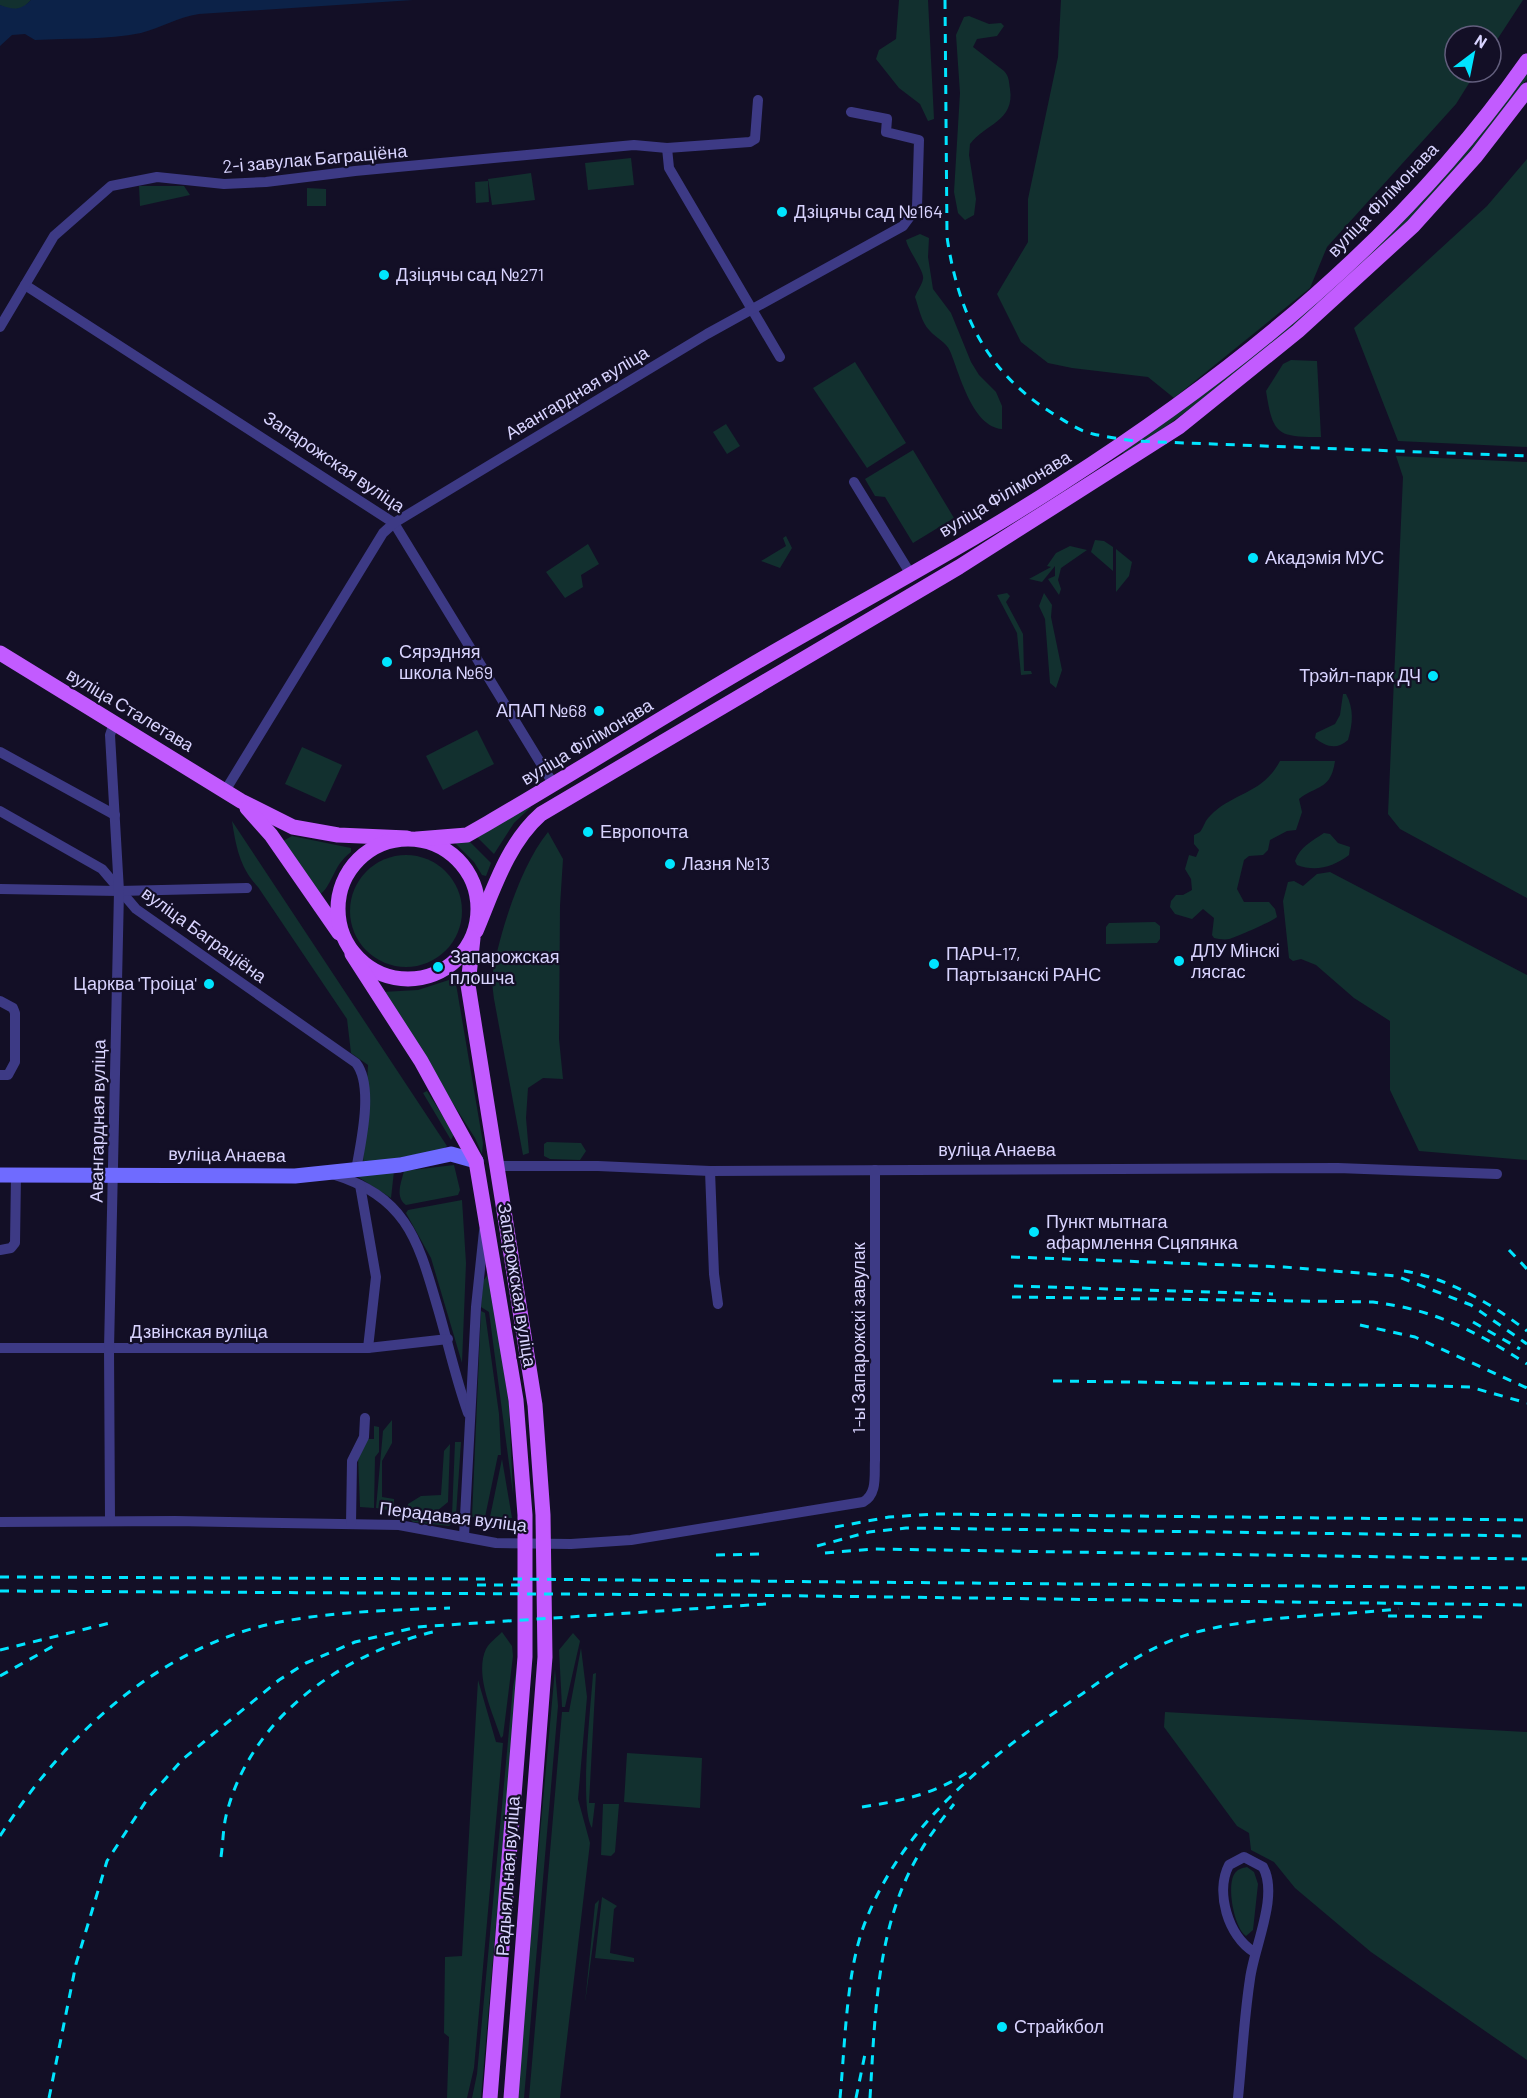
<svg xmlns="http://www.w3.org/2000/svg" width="1527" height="2098" font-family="Barlow,sans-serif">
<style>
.green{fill:#12302f}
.water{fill:#0c2248}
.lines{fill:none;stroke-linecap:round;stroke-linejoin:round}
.street{stroke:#3d3a85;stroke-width:10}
.secondary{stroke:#6f6bff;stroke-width:15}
.primary{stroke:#c25bff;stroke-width:15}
.rail{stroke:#00e5ff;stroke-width:3;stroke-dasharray:9 8;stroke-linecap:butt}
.poi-dot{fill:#00e5ff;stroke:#130f26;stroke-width:2}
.labels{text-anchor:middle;stroke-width:4.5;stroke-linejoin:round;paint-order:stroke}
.street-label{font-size:18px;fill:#d9d4ff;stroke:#130f26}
.poi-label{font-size:18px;fill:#d9d4ff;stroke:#130f26;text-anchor:start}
</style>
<rect width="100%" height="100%" fill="#130f26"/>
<!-- green -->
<g class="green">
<path d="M0,0H36H31L23,8L10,10L0,5Z"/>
<path d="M899,0H928L934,119L928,121L920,104L899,88L876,59L879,50L896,39Z"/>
<path d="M1061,0H1523L1491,49V36H1455V72H1476L1456,104L1327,247L1310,288L1174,398L1148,377L1072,368L1048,363L1021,342L997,294L1028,242V199L1058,57Z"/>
<path d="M969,16L989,24L1001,23L1004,26L997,36L977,39L973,47L1004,71C1009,76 1009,82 1010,89C1015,121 985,124 970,144L969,155L976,199L974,215L965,220L958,213L954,192L960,93L956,35L964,17Z"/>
<path d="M1527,73V79C1495,121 1462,163 1426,202C1344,293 1244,369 1146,441L1128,453H1122L1161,425L1372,251L1422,201Z"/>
<path d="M631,158L634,185L588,190L585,163Z"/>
<path d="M1527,159V447L1398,441L1354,328L1487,206Z"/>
<path d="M531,173L535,200L492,205L488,179Z"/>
<path d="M488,181L489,202L476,203L475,182Z"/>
<path d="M139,186H184L190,195L140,206Z"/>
<path d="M307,188L326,189V206H307Z"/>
<path d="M920,234L929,238L928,257L933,289L951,313L971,362L979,375L996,392L1002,406V429C972,427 959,372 950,351C946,342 936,338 930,331C921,322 919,308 915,297C917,291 922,285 923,279C925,272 908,250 906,240Z"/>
<path d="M1291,360L1317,361L1321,437C1277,437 1273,435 1266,391L1283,364Z"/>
<path d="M855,362L906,443L867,468L813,388Z"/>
<path d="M726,424L740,446L727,454L713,432Z"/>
<path d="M913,450L954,518L913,543L885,497L875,496L865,479Z"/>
<path d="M1396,456L1527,462V898L1400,829L1388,814L1403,477Z"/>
<path d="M786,536L792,548L780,568L761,561L786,546L783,538Z"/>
<path d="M1095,540L1104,541L1113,547V571L1091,552Z"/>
<path d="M588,544L599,564L581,575L583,587L565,598L546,572Z"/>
<path d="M1070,546L1087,550L1061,568L1058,580L1061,589L1059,595L1048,579L1055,576V566L1042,582L1029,579L1051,567L1047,566L1056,553Z"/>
<path d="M1116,549L1132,562L1129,576L1116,592Z"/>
<path d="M1007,593L1010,596L1006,602L1023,634L1024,671H1031L1032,674L1021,675L1017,633L997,595Z"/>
<path d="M1044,593L1052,605L1051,617L1062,670L1056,688L1050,683L1045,619L1039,606Z"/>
<path d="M1343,694H1346C1354,709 1353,723 1348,740C1337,750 1326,747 1315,738L1316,733L1335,724L1340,715Z"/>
<path d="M477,730L494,764L443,790L426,756Z"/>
<path d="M302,747L342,765L325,802L285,784Z"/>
<path d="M1280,761H1335C1331,790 1317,785 1299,799L1302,812L1296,830L1287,831L1270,840L1268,850L1263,855L1249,856L1244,860L1237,889L1244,902H1269L1275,909L1277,917C1273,921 1236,937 1229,939C1225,940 1218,939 1214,938L1212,935L1214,918L1203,909L1192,919L1175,914L1170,907L1171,901L1176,895H1183L1192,890L1191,879L1185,869L1189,855L1196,857L1199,850L1194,844V835L1200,832C1204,827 1205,820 1210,816C1233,792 1262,795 1280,761Z"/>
<path d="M529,805L531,807L514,823L494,854L476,836Z"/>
<path d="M232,821L447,1146L442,1150L363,1164L368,1065L351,1053L347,1019L258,887C240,868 236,847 232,821Z"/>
<path d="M548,832L563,859L560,906L559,1039L563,1079L543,1078L528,1088L526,1118L529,1153L523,1155L494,999C493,990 491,979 493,971C501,929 521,865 548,832Z"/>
<path d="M1324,833L1330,834L1338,843L1350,847L1349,855C1333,867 1316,872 1297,865L1295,861C1300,847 1312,841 1324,833Z"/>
<path d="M292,836L351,848V852C332,866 333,886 319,895L283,841Z"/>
<path d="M467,839L491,863L486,876L482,875L474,862L454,842Z"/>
<circle cx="406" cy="911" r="56"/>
<path d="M1330,872L1527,975V1160L1419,1151L1390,1090V1021L1354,998L1316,965L1301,959L1293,961L1289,958L1283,901L1288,882L1294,881L1303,886L1317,874Z"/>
<path d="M1155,922L1160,926V939L1157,943L1106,944V927L1109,923Z"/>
<path d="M455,978L483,1143L482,1154L475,1138L382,992L418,990Z"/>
<path d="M427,1091L454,1134L451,1140L423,1093Z"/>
<path d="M547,1142L581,1143L586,1151L580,1160L550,1159L544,1156V1144Z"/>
<path d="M454,1165L460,1190L458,1195L406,1205C395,1197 401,1183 404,1171Z"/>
<path d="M394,1171L391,1198L355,1175Z"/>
<path d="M462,1200L466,1263L462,1363L431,1258L406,1213L408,1210Z"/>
<path d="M489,1273L509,1405L513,1494L489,1312L481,1307L483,1281Z"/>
<path d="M481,1311L485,1313L499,1414L501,1455H498L485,1517H472Z"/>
<path d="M392,1420V1443L382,1461V1497L394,1499V1511L376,1508L383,1431Z"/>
<path d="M374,1426L379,1427V1452L375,1457L374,1508L360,1507L358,1456L366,1439H374Z"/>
<path d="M455,1442H461L456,1515H452Z"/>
<path d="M450,1444L448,1502L432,1515L407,1512L408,1504L421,1496L441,1495L444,1451Z"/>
<path d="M502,1459L512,1518L500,1519L497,1525L490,1517Z"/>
<path d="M407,1516L454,1521L449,1526L413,1522Z"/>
<path d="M502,1632L512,1646L513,1656L503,1736L501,1738C493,1713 474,1675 486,1649C489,1643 497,1637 502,1632Z"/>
<path d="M573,1633L580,1641L565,1707H562L559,1650Z"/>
<path d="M581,1648L587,1697L578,1799L590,1843L560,2098H529L562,1712H569Z"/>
<path d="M519,1657L481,2098H472L477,2074L513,1687Z"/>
<path d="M555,1669L558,1706L524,2098H516Z"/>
<path d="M596,1673L589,1803H595L592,1828C579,1807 591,1705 593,1674Z"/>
<path d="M478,1680L496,1742L503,1743L474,2068L467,2098H447L449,2037L444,2033L445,1957L462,1956Z"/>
<path d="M1165,1712L1527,1732V2060L1371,1952L1295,1888L1274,1862L1251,1850L1249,1833L1237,1826L1164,1727Z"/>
<path d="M627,1753L702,1758L700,1808L624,1802Z"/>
<path d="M603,1804H619L615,1852L611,1856L601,1855Z"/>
<path d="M1247,1867L1254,1872L1258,1884L1253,1930L1246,1936C1234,1928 1226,1884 1235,1873C1238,1869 1242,1868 1247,1867Z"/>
<path d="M602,1897L617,1906L614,1909L610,1953L634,1958V1962L595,1958Z"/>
<path d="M599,1900L585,2003L595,1904Z"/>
</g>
<!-- water -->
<path class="water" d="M31,0H413L199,14C178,17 161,28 141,33C107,40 69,38 35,40L25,34L12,35L0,46V5C14,10 20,11 31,0Z"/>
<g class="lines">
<!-- street -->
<g class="street">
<path d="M667,148L669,168L780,357"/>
<path d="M25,285L394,523L554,785"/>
<path d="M0,327L54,236L111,186L157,177L224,184L266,182L355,171L634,145L667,148L750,142L755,139L758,100"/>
<path d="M854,482L910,573"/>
<path d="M0,752L115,815"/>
<path d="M225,791L383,533L394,523L707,334L903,226L917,207L919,140L886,132L887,119L851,112"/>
<path d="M0,811L102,869L136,909L356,1063C374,1086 361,1142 356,1170"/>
<path d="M0,889L119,891L247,888"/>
<path d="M0,1001L13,1008L15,1013V1062L8,1075H0"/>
<path d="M497,1166H598L710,1171L1338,1168L1497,1174"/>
<path d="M710,1171L714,1274L718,1304"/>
<path d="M332,1174C404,1196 417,1236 436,1302C447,1338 455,1377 468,1413"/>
<path d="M360,1185L376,1277L368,1348"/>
<path d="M0,1250L11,1248L15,1243L16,1175"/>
<path d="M0,1348H368L448,1339"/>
<path d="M110,1520L109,1349L119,891L110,735L114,723"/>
<path d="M0,1522L175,1521L399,1525L496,1543L571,1544L631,1540L863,1502C878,1494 874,1474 875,1460V1170"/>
<path d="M351,1524L352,1461L364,1437L365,1418"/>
<path d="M464,1536L476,1307L484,1231"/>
<path d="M1238,2098C1242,2058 1244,2018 1250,1979C1254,1947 1279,1896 1263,1867L1244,1857L1229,1865C1215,1892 1228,1936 1254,1952"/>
</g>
<!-- secondary -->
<path class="secondary" d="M0,1175L295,1176L400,1165L451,1154L476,1161"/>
<!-- primary -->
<g class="primary">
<path d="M0,653L241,801L293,827L338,835L407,838"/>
<path d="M247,808L271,835L339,933"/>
<circle cx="408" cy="909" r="70"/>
<path d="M417,839L467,835L488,823C586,766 681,705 779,649C873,595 970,543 1061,484C1239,370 1405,235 1527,61"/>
<path d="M476,931C493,891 507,844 541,814L959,567L1179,427L1298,331L1413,226L1476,156L1527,90"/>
<path d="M473,938L468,985L535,1405L543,1515L545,1657L511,2098"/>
<path d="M352,954L421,1061L476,1161L516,1400L525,1515V1657L490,2098"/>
</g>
<!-- rail -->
<g class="rail">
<path d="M945,0L947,237C958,312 986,372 1052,413C1065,421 1079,431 1093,434C1106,437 1121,439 1134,441L1527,456"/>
<path d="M1509,1250L1527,1269"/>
<path d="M1011,1257L1284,1267L1396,1276L1471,1305L1527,1344"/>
<path d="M1404,1271C1448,1278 1492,1304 1527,1331"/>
<path d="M1014,1286L1273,1294"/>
<path d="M1012,1297L1373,1302C1436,1310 1475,1331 1527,1364"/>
<path d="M1473,1322L1520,1349"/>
<path d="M1360,1325L1415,1337L1527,1388"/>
<path d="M1053,1381L1439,1386L1470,1387L1527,1403"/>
<path d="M835,1527L889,1517L935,1514L1527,1520"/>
<path d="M817,1546L869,1532L906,1528L1527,1536"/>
<path d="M825,1553L873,1549L1527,1559"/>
<path d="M716,1555L763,1554"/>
<path d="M0,1577L486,1579"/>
<path d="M513,1579L1527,1588"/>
<path d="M477,1585H522"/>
<path d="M0,1591L732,1595L1527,1605"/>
<path d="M1388,1616L1487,1617"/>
<path d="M0,1650L114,1622"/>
<path d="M0,1676L57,1644"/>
<path d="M862,1807C901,1801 936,1794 969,1771"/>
<path d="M0,1836C66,1732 166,1640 291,1620C344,1611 397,1610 450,1608"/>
<path d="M221,1857C223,1843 223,1829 226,1816C250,1717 343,1653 437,1631"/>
<path d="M49,2098L76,1964L107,1861L148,1798L167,1777L183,1759L279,1680L306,1663L355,1642L417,1627L766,1604"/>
<path d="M840,2098C845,2046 846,1976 863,1928C901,1823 992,1754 1082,1694C1116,1670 1151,1645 1193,1633C1259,1615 1331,1616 1399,1609"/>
<path d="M856,2098L865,2054"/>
<path d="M870,2098C875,2019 876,1932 915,1861C926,1840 940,1822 954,1804"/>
</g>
</g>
<!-- markers -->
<g class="poi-dot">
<circle cx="782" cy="212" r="6"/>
<circle cx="384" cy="275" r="6"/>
<circle cx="1253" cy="558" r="6"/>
<circle cx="387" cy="662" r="6"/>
<circle cx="1433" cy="676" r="6"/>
<circle cx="599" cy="711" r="6"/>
<circle cx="588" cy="832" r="6"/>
<circle cx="670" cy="864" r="6"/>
<circle cx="1179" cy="961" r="6"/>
<circle cx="934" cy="964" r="6"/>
<circle cx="438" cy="967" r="6"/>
<circle cx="209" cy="984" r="6"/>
<circle cx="1034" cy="1232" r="6"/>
<circle cx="1002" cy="2027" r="6"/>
</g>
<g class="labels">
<!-- street labels -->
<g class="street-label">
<text transform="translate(315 159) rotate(-5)" y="6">2-і завулак Баграціёна</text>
<text transform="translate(1383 200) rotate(-46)" y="6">вуліца Філімонава</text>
<text transform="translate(577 393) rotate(-31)" y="6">Авангардная вуліца</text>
<text transform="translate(334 462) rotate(34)" y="6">Запарожская вуліца</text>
<text transform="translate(1005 494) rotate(-31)" y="6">вуліца Філімонава</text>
<text transform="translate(130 710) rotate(31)" y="6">вуліца Сталетава</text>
<text transform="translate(587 742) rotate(-31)" y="6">вуліца Філімонава</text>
<text transform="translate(204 935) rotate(36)" y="6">вуліца Баграціёна</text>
<text transform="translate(98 1121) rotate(-89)" y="6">Авангардная вуліца</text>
<text x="997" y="1156">вуліца Анаева</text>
<text transform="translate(227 1155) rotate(1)" y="6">вуліца Анаева</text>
<text transform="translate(517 1285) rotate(81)" y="6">Запарожская вуліца</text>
<text x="199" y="1338">Дзвінская вуліца</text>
<text transform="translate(859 1338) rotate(-90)" y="6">1-ы Запарожскі завулак</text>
<text transform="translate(453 1517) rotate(7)" y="6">Перадавая вуліца</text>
<text transform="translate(508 1876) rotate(-86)" y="6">Радыяльная вуліца</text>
</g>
<!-- poi labels -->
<g class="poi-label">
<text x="794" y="218">Дзіцячы сад №164</text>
<text x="396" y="281">Дзіцячы сад №271</text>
<text x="1265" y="564">Акадэмія МУС</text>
<text x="399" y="658">Сярэдняя<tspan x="399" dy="21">школа №69</tspan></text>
<text x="1421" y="682" text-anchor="end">Трэйл-парк ДЧ</text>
<text x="587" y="717" text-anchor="end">АПАП №68</text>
<text x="600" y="838">Европочта</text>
<text x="682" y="870">Лазня №13</text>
<text x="1191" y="957">ДЛУ Мінскі<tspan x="1191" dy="21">лясгас</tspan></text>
<text x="946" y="960">ПАРЧ-17,<tspan x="946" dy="21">Партызанскі РАНС</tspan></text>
<text x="450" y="963">Запарожская<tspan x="450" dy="21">плошча</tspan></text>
<text x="197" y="990" text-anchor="end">Царква 'Троіца'</text>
<text x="1046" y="1228">Пункт мытнага<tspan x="1046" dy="21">афармлення Сцяпянка</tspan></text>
<text x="1014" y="2033">Страйкбол</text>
</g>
</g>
<!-- north arrow -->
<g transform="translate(1473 54) rotate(32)"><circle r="28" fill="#130f26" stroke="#625e7d" stroke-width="1.5"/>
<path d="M0-4.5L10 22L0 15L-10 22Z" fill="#00e5ff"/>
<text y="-9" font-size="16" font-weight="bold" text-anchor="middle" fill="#d9d4ff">N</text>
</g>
</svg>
